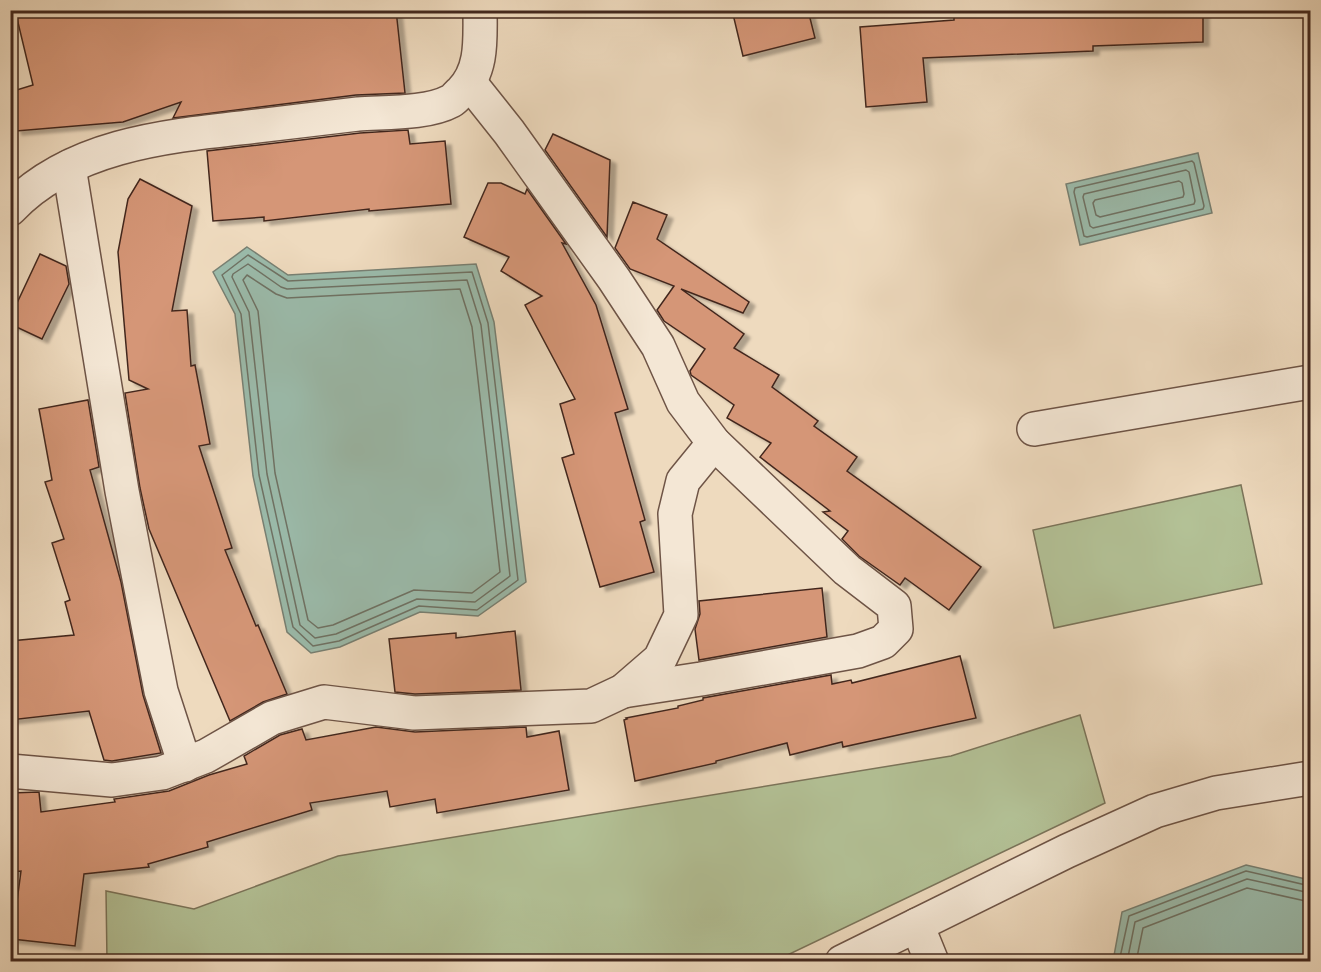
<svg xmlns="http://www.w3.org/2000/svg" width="1321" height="972" font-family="'IM FELL Great Primer',serif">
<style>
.green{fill:#b3c196;stroke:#7b745a;stroke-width:1.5}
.water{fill:#9bbbab;stroke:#788073;stroke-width:1.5}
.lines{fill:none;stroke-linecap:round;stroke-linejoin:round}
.shore{stroke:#6f7264;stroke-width:1.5}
.building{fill:#d59677;stroke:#43281e;stroke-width:1.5;filter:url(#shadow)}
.minor-casing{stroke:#6e5446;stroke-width:36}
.minor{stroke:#f4e7d5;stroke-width:33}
</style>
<defs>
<filter id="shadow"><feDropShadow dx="6" dy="4" stdDeviation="1.5" flood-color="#0004"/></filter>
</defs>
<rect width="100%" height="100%" fill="#eedabe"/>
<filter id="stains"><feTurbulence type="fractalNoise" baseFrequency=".00333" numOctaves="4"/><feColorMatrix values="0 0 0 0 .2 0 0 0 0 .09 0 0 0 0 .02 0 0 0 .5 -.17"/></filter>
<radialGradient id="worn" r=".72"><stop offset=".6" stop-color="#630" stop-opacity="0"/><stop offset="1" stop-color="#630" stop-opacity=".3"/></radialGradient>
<!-- green -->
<g class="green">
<path d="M1241,485L1262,584L1054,628L1033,530Z"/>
<path d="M1080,715L1105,803L775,961H107L106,891L194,909L338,856L951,756Z"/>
</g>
<!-- water -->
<g class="water">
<path d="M1198,153L1212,213L1080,245L1066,184Z"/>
<path d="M247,247L288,275L476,264L494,322L526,582L478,616L420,612L340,647L311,653L287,632L253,476L235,314L213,272Z"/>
<path d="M1246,865L1310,880V961H1113L1122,912Z"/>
</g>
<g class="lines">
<!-- shore -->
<g class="shore">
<path d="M1192,161L1194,163L1204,206L1203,209L1087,237L1084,236L1074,192L1075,188Z"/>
<path d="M1186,170L1189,172L1195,201L1194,204L1093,228L1090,226L1083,197L1084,194Z"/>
<path d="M1179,181L1182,183L1184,194L1183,197L1100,217L1096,215L1093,203L1095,200Z"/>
<path d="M248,255L288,281L472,272L488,323L518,580L477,610L419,606L339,641L313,646L293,627L259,475L241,314L222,275Z"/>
<path d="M248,264L281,287L287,289L467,280L481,325L510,576L475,602L417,599L336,634L315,638L300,625L267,474L249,312L232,277L233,274Z"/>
<path d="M247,275L276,294L287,298L460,289L472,327L500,572L472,593L414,590L333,625L318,628L308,620L275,473L258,311L243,280Z"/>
<path d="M1119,962L1129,916L1246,871L1310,886"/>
<path d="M1127,962L1135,922L1247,879L1310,893"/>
<path d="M1136,962L1143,928L1247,888L1310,902"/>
</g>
</g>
<!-- building -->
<g class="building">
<path d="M15,10H396L405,93L356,95L173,118L181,102L123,122L16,131L10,114V92L33,85Z"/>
<path d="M732,10H808L815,38L743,56Z"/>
<path d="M954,10H1203V42L1093,46V51L923,58L927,102L866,107L860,27L954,20Z"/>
<path d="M408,130L410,144L445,141L451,204L369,211V209L264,221V217L213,221L207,151L360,133Z"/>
<path d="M553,134L610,160L607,237L545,150Z"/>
<path d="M140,179L192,206L172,311L187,310L191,366L195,365L210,444L199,446L232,548L225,550L256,626L258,625L287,694L263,702L230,721L149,529L140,488L125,393L148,389L129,380L118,252L128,199Z"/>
<path d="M488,183H501L525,194L527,189L566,244L562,243L596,305L628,409L615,413L645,520L640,522L654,572L600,587L562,458L574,454L560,404L575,399L525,305L542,296L501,271L509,257L464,237Z"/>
<path d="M633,202L667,215L657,239L749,302L743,313L681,289L744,334L734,348L779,375L772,387L818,421L814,426L857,457L847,471L981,567L949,610L905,578L900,585L859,556L842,539L848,531L823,512L830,511L760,457L771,443L727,418L734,405L691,375L690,371L705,349L664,321L657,310L674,286L630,269L615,248Z"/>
<path d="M40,254L66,266L69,284L42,339L10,324V318Z"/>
<path d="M88,400L99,467L90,470L121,582L143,695L161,753L112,761L104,760L89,711L10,720V641L74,635L65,602L70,600L52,543L64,539L45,482L52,480L39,409Z"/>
<path d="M822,588L827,637L699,660L695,629L700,614L699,601Z"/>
<path d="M515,631L521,690L415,694L395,692L389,639L456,633V638Z"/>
<path d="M960,656L976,718L843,747L842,742L790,755L787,743L716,761V763L635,781L624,720L627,719L626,718L678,708V706L703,700V698L831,675L832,684L851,680L852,683Z"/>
<path d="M376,727L415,732L526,727L527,737L559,731L569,790L437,813L435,799L390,807L387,791L310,803L312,810L207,842L208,847L148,864L149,867L84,874L75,946L12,939L21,871L10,872V793L39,792L41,812L115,802L114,799L169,791L209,775L247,764L244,756L280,735L302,729L306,740Z"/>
</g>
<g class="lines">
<!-- minor casing -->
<g class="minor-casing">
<g id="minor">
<path d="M470,83L509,132L614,279L658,346L683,402L714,443L847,570L894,606L896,629L883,642L858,651L701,679L623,691"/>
<path d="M69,167L122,491L161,691L185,765"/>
<path d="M10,209C71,145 166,136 249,127C285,123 322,118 358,114C385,112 427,114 451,101C455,99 458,94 461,92C483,70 480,39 480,10"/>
<path d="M1034,429L1310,382"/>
<path d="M10,771L112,780L162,773L206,756L272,718L324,702L414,713L591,706L623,691L660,659L681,615L675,514L683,481L714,443"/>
<path d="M917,925L932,962"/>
<path d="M842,962L1067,851L1155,811L1216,793L1310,778"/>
</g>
</g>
<!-- minor -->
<use href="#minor" class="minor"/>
</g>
<!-- margin -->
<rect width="1321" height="972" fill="none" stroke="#eedabe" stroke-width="36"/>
<rect x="12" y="12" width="1297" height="948" fill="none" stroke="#43281e" stroke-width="3"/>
<rect x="18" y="18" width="1285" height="936" fill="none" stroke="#43281e" stroke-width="1.5"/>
<rect width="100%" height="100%" filter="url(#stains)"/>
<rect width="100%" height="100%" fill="url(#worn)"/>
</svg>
